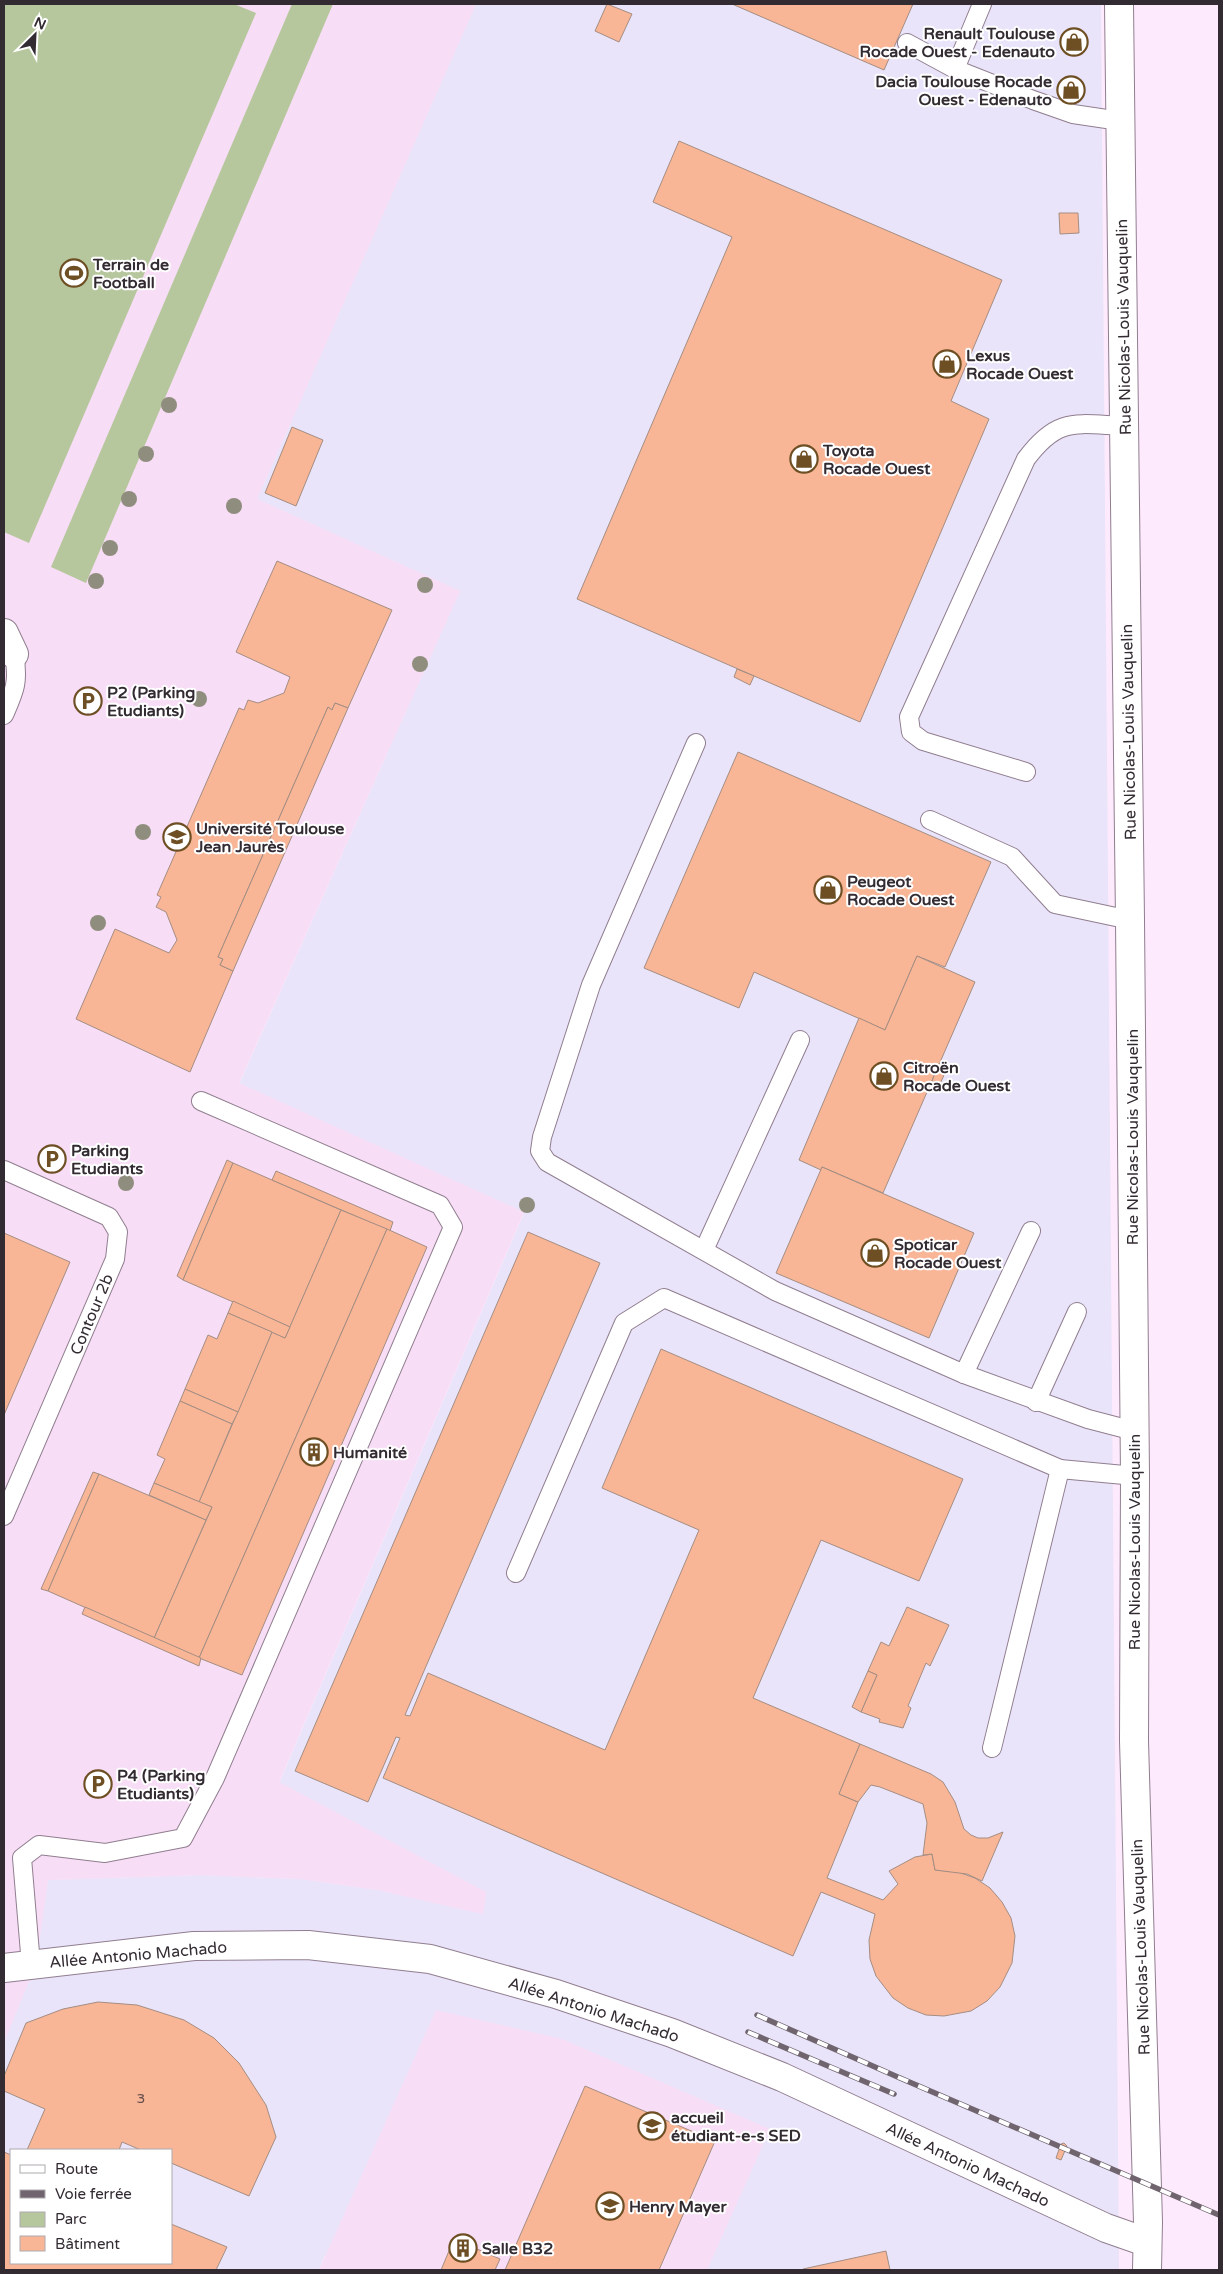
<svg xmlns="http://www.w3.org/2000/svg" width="1223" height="2274" font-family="'Varela Round',sans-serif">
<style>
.commercial{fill:#e9e4fa;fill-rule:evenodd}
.built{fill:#f7ddf5}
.park{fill:#b7c79d}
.building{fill:#f8b697;stroke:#a58d82}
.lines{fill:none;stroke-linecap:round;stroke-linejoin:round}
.lane-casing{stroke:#907e8f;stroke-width:20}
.street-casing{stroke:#907e8f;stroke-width:30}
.secondary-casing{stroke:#907e8f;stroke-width:30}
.lane{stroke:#fff;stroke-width:18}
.street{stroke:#fff;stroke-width:28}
.secondary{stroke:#fff;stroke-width:28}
.rail-casing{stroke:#70656f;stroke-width:5.5}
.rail{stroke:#fff;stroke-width:4;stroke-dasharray:11;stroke-linecap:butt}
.tree{fill:#8f8e7e}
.labels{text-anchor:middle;stroke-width:4;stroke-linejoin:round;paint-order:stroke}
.number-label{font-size:14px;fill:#644e4b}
.poi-label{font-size:16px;font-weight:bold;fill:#332b32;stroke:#fff;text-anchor:start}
.street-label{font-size:16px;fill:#332b32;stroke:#fff}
</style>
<rect width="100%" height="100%" fill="#feeafd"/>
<!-- commercial -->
<path class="commercial" d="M476,4H1101L1119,2270H346L325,2255L319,2270H4V2042L36,1964L48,1880L200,1875L301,1879L378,1890L483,1914L486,1892L279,1783L524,1213L239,1084L460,591L257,499ZM11,2150H171V2263H11Z"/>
<!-- built -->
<g class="built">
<path d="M4,4H476L257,499L460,591L239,1083L524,1212L279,1782L486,1892L483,1914L378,1890L301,1879L200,1875L48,1880L36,1964L4,2042Z"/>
<path d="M436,2010L562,2039L770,2129L707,2270H319Z"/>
</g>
<!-- park -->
<g class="park">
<path d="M4,4H234L256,13L29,543L4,532Z"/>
<path d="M292,4H333L86,583L51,567Z"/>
</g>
<!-- building -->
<g class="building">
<path d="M607,4L632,14L619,42L595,31Z"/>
<path d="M732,4H913L884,70Z"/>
<path d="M679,141L1002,280L951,401L989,419L860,722L577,599L732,237L653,202Z"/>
<path d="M1059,213H1078L1079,233L1060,234Z"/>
<path d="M292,427L323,440L296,506L265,493Z"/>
<path d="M277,561L392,610L348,708L335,703L332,710L328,707L218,957L223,959L220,965L233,971L190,1072L76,1019L115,929L169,953L177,940L166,912L156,907L161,897L157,895L239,708L244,710L248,700L258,703L284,693L290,677L236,652Z"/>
<path d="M737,669L754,676L750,685L734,677Z"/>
<path d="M335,703L348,708L233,971L220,965L223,959L218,957L328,707L332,710Z"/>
<path d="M738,752L991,862L945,967L917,956L885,1030L754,972L739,1008L644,968Z"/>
<path d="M917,956L975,982L883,1193L822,1167L821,1170L799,1160L859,1018L885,1030Z"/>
<path d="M939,1063L948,1066L940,1084L932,1081Z"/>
<path d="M227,1160L233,1163L183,1280L177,1276Z"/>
<path d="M233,1163L341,1210L290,1327L183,1280Z"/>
<path d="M822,1167L974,1233L929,1338L776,1273Z"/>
<path d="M276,1171L393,1222L390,1231L272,1180Z"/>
<path d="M341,1210L387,1229L199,1658L154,1638L212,1507L199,1502L272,1332L285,1338Z"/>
<path d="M387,1229L427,1247L242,1675L199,1658Z"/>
<path d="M528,1232L600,1263L405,1715L410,1716L428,1673L605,1750L699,1530L602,1488L661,1349L963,1479L919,1581L821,1540L753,1698L860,1744L839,1794L858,1802L827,1878L883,1900L898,1884L889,1871L915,1857L932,1854L935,1870L958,1872L975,1878L990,1888L1002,1902L1011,1918L1015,1936L1012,1963L1000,1987L987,2001L971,2011L944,2016L926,2015L908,2008L893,1998L876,1976L870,1959L869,1940L875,1914L821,1892L793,1956L383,1778L400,1738L396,1737L368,1802L295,1771Z"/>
<path d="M4,1233L70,1262L4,1415Z"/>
<path d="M233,1301L290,1327L285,1338L228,1313Z"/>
<path d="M228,1313L272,1332L238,1412L185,1389L208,1335L217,1339Z"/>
<path d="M185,1389L238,1412L232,1424L180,1401Z"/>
<path d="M180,1401L232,1424L199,1502L154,1483L165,1459L157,1455Z"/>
<path d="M93,1472L99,1474L48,1591L41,1589Z"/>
<path d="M99,1474L206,1520L154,1638L48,1591Z"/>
<path d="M154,1483L212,1507L206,1520L149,1495Z"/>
<path d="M85,1607L201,1658L199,1666L82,1614Z"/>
<path d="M907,1607L949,1625L930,1666L926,1663L908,1706L911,1708L903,1728L879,1722L880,1719L861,1712L877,1675L868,1671L881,1642L889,1646Z"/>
<path d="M868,1671L877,1675L861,1712L852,1707Z"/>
<path d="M860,1744L931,1774L943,1782L955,1802L964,1829L971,1835L978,1838H988L1003,1832L982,1881L967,1874L935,1870L932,1854L923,1855L927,1823L923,1804L880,1787L871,1785L858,1802L839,1794Z"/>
<path d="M98,2002L137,2005L184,2020L214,2038L239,2063L266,2105L276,2137L249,2196L171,2163V2150H141L122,2142L119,2150H27L45,2109L4,2091V2076L26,2023L63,2009Z"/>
<path d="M585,2086L715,2141L659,2270H505Z"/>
<path d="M1064,2143L1067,2146L1061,2160L1056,2158L1061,2144Z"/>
<path d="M4,2152L11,2155V2263H171V2224L227,2247L216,2270H4Z"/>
<path d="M454,2239L500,2259L495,2270H441Z"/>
<path d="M886,2251L890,2270H804L803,2269Z"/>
</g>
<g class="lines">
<!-- lane casing -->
<g class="lane-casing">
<g id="lane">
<path d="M907,43L955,69L1033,100L1073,114L1120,121"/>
<path d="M955,69L982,4"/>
<path d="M4,715C15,690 19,681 14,654"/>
<path d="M696,743L591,985L542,1137L540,1151L547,1162L775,1291L964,1374L1088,1419L1134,1431"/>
<path d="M1026,772L923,741L911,732L909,717L1026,459C1058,416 1076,424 1124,426"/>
<path d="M930,820L1012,857L1055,904L1130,920"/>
<path d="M4,1170L109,1217L118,1232L115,1259L4,1516"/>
<path d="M704,1250L800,1040"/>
<path d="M964,1374L1031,1231"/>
<path d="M1036,1402L1077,1312"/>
<path d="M516,1573L624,1323L664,1298L1060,1469L1135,1476"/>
<path d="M992,1748L1060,1469"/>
<path d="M31,1965L22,1858L39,1845L105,1853L183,1838L215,1778L453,1227L440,1205L201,1101"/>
</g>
</g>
<!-- street casing -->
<g class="street-casing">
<g id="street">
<path d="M4,633L14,654"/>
<path d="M4,1968L194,1946L308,1945L430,1959L556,1994L672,2033L782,2077L1106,2228L1146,2242"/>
</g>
</g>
<!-- secondary casing -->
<g class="secondary-casing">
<path id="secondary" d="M1119,4L1130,920L1135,1476L1134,1741L1148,2222L1147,2270"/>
</g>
<!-- lane -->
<use href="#lane" class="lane"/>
<!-- street -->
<use href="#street" class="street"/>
<!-- secondary -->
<use href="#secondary" class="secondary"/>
<!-- rail casing -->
<g class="rail-casing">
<g id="rail">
<path d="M757,2015L900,2078L1219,2215"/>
<path d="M748,2032L894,2094"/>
</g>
</g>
<!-- rail -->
<use href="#rail" class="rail"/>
</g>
<!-- trees -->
<g class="tree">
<circle cx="169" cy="405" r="8"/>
<circle cx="146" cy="454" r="8"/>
<circle cx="129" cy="499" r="8"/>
<circle cx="234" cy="506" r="8"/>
<circle cx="110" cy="548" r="8"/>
<circle cx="96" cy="581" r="8"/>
<circle cx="425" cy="585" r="8"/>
<circle cx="420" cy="664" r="8"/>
<circle cx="199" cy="699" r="8"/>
<circle cx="143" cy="832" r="8"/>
<circle cx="98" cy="923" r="8"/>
<circle cx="126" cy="1183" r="8"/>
<circle cx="527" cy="1205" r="8"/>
</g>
<!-- icons -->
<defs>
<g id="shop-ring" transform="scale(1.4375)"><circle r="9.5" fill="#fff" stroke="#6e4f24" stroke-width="1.5"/><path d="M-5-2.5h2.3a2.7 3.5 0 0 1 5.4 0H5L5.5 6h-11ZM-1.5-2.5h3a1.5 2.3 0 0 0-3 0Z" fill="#6e4f24"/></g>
<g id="stadium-ring" transform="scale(1.4375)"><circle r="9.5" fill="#fff" stroke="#6e4f24" stroke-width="1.5"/><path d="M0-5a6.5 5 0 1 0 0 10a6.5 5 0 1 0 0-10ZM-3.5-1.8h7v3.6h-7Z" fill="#6e4f24"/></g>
<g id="parking-ring" transform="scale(1.4375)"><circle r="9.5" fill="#fff" stroke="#6e4f24" stroke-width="1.5"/><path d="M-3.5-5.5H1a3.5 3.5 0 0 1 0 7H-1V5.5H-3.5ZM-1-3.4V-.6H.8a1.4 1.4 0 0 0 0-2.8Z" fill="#6e4f24"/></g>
<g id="university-ring" transform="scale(1.4375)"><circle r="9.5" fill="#fff" stroke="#6e4f24" stroke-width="1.5"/><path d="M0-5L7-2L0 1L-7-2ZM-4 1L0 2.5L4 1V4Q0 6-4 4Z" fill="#6e4f24"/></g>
<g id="building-ring" transform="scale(1.4375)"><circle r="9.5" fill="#fff" stroke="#6e4f24" stroke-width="1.5"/><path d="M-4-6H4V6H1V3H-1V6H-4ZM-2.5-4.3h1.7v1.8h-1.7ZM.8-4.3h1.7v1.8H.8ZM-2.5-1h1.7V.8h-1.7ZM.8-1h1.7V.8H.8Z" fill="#6e4f24"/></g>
</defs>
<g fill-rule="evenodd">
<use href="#shop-ring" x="1074" y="42"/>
<use href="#shop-ring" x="1071" y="90"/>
<use href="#stadium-ring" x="74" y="273"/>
<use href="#shop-ring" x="947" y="364"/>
<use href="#shop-ring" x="804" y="459"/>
<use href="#parking-ring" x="88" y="701"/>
<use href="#university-ring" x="177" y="837"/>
<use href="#shop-ring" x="828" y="890"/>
<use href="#shop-ring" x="884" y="1076"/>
<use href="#parking-ring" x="52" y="1159"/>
<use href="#shop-ring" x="875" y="1253"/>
<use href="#building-ring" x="314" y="1452"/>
<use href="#parking-ring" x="98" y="1784"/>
<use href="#university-ring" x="652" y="2126"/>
<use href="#university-ring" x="610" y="2206"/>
<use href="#building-ring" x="463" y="2248"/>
</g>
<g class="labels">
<!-- number labels -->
<g class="number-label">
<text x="141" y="2103">3</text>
</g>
<!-- poi labels -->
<g class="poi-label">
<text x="1055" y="39" text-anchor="end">Renault Toulouse<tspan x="1055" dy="18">Rocade Ouest - Edenauto</tspan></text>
<text x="1052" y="87" text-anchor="end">Dacia Toulouse Rocade<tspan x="1052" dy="18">Ouest - Edenauto</tspan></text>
<text x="93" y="270">Terrain de<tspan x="93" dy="18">Football</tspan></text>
<text x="966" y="361">Lexus<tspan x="966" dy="18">Rocade Ouest</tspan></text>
<text x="823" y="456">Toyota<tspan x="823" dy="18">Rocade Ouest</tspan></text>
<text x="107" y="698">P2 (Parking<tspan x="107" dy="18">Etudiants)</tspan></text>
<text x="196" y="834">Université Toulouse<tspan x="196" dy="18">Jean Jaurès</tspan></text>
<text x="847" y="887">Peugeot<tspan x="847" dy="18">Rocade Ouest</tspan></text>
<text x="903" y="1073">Citroën<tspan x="903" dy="18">Rocade Ouest</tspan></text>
<text x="71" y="1156">Parking<tspan x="71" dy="18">Etudiants</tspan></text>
<text x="894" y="1250">Spoticar<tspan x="894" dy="18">Rocade Ouest</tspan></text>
<text x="333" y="1458">Humanité</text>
<text x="117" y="1781">P4 (Parking<tspan x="117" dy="18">Etudiants)</tspan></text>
<text x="671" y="2123">accueil<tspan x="671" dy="18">étudiant-e-s SED</tspan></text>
<text x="629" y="2212">Henry Mayer</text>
<text x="482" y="2254">Salle B32</text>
</g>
<!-- street labels -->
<g class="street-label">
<text transform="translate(1123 327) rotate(-91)" y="6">Rue Nicolas-Louis Vauquelin</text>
<text transform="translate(1128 732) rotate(-91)" y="6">Rue Nicolas-Louis Vauquelin</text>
<text transform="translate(1132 1137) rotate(-90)" y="6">Rue Nicolas-Louis Vauquelin</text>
<text transform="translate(91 1314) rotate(-67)" y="6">Contour 2b</text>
<text transform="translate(1134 1542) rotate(-90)" y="6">Rue Nicolas-Louis Vauquelin</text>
<text transform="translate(1140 1947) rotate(-92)" y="6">Rue Nicolas-Louis Vauquelin</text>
<text transform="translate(138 1954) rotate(-5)" y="6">Allée Antonio Machado</text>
<text transform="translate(594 2009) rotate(18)" y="6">Allée Antonio Machado</text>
<text transform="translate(968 2164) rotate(25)" y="6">Allée Antonio Machado</text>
</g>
</g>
<!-- border -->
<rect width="1223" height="2274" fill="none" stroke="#332b32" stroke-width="10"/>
<!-- legend -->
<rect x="10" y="2149" width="162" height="115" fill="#ffffff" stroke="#adaaad"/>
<rect x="20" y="2165" width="25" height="8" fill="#ffffff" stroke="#adaaad"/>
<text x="55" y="2174" font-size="15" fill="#332b32">Route</text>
<rect x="20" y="2190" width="25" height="8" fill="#70656f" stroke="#adaaad"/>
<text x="55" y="2199" font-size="15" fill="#332b32">Voie ferrée</text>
<rect x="20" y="2212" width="25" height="15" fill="#b7c79d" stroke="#adaaad"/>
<text x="55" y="2224" font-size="15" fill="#332b32">Parc</text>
<rect x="20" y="2236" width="25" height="15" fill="#f8b697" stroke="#adaaad"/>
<text x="55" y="2249" font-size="15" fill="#332b32">Bâtiment</text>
<!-- north arrow -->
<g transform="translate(35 35) rotate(24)" stroke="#ffffff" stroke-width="4" paint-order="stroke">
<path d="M0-4L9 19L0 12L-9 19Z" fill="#332b32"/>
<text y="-8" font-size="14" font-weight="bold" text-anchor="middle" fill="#332b32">N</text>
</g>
</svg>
